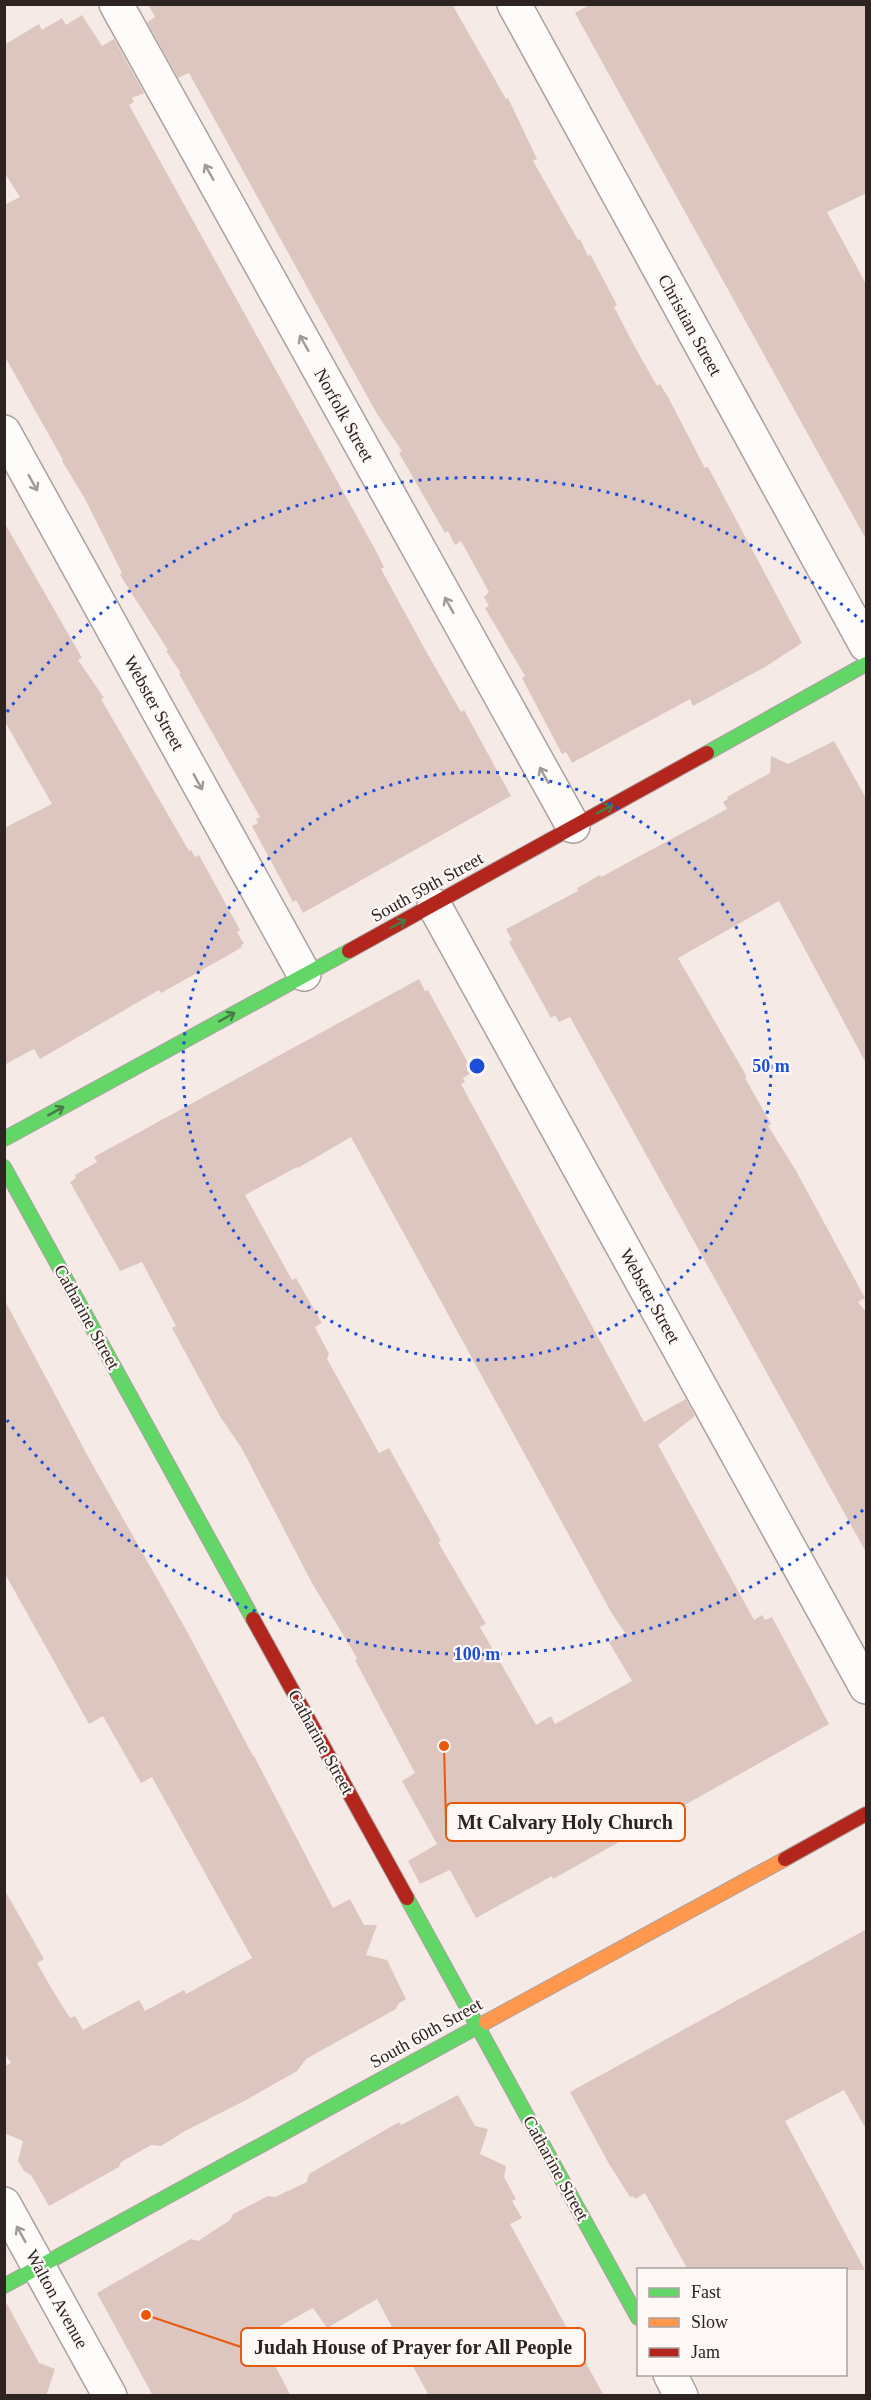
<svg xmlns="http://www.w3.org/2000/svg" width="871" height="2400" font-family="Georgia,serif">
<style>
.building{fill:#dec6c0;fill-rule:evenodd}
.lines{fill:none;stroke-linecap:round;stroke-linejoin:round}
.street-casing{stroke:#aaa09d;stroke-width:36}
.fast-casing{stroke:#aaa09d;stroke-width:16}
.slow-casing{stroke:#aaa09d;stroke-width:16}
.jam-casing{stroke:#aaa09d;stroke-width:16}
.street{stroke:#fefcfb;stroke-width:33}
.fast{stroke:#63d668;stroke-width:14}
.slow{stroke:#ff974d;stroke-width:14}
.jam{stroke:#b3261e;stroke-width:14}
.oneway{stroke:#a09a99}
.oneway2{stroke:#487c44}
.ring{fill:none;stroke:#1d4ed8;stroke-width:3;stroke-dasharray:3 6}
.labels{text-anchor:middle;stroke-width:4.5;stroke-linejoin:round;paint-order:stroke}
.street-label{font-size:18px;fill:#2d2321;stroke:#fdf7f6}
.centre{fill:#1d4ed8;stroke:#fdf7f6;stroke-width:3}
.ring-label{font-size:18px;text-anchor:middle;font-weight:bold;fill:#1d4ed8;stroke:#fdf7f6;stroke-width:4.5;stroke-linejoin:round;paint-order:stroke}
.leader{fill:none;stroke:#e8590c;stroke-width:2}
.callout-dot{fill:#e8590c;stroke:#fdf7f6;stroke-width:2}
.callout{fill:#fdf7f6;stroke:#e8590c;stroke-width:2}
.callout-label{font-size:20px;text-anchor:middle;font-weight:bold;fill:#2d2321}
</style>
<rect width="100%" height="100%" fill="#f5eae6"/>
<!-- building -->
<g class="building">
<path d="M148,4H452L506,99L508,98L537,159L533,161L578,240L580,239L588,256L590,254L617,305L614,307L636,349L657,386L660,384L668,397L705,468L708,467L802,643L765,667L693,706L690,699L572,763L566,752L562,754L522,678L525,676L485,608L489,606L484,597L489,592L461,541L455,545L448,531L445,533L399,453L402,451L377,414L189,73L178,78L147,22L155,17Z"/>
<path d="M591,4H867V193L827,212L867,286V541L575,13Z"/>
<path d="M82,15L102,46L114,39L144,93L132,98L134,102L129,105L376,551L384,567L381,569L427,653L461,712L464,710L511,796L303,913L296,900L293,902L252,826L258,823L256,819L260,817L179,674L181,673L166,651L168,650L120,575L122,573L84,497L62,461L63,460L4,355V205L20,197L4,172V45L39,24L42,30L62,18L66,25Z"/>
<path d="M4,522L82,658L78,660L104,698L101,699L189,851L191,850L195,857L199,855L240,930L237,932L244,944L241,945L242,947L232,953L161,993L159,990L40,1059L34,1049L4,1065V828L52,804L4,720Z"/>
<path d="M834,741L867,800V1065L779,901L678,958L747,1077L745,1078L771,1124L768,1126L795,1169L865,1298L858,1302L867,1313V1554L570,1017L559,1022L555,1015L551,1018L509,942L512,940L506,929L578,891L577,888L600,875L601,877L727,809L723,802L728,799L727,797L770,773L771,756L788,764Z"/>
<path d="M419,979L425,991L428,990L473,1072L463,1078L465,1082L461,1084L644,1422L686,1399L695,1416L658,1445L754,1620L762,1615L765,1620L772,1617L829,1724L553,1879L552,1876L476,1918L450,1870L420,1884L408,1861L437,1844L402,1781L415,1773L355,1660L357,1658L312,1583L241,1447L221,1418L172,1328L176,1326L142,1262L120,1271L70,1182L76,1178L75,1175L97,1162L94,1157ZM351,1137L611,1612L625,1633L609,1642L632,1681L555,1724L551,1716L536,1725L480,1627L486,1624L438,1542L441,1541L389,1448L379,1453L357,1413L327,1359L329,1354L315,1327L322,1323L296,1278L292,1280L245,1195L297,1167L298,1168Z"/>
<path d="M4,1299L91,1462L189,1635L253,1756H254L333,1908L350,1899L364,1925H377L366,1955L387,1960L406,1999L398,2004L396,2009L306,2059L297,2071L248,2099L185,2131L161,2146L151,2145L121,2162L119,2167L49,2206L31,2175L24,2171L18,2161L23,2141L4,2133V2066L11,2063L4,2052V1889L44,1959L37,1963L53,1991L70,2018L75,2016L83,2030L139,2000L145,2011L184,1990L186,1994L252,1958L152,1777L141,1783L103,1716L89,1724L4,1572Z"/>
<path d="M867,1929V2131L844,2090L785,2121L865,2270H688L645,2193L635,2199L633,2196L630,2197L609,2164L570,2092Z"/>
<path d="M458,2095L475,2126L488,2129L480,2154L506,2166L504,2177L516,2199L512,2201L522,2218L510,2224L604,2396H429L377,2299L327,2328L313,2308L260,2337L291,2396H153L97,2293L191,2239L198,2241L230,2220L233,2214L268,2196L275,2197L307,2182L309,2174L399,2122L401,2125Z"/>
<path d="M7,2304L39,2363L55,2369L46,2396H4V2305Z"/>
</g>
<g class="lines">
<!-- street casing -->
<g class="street-casing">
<g id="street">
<path d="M116,4L573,826"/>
<path d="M514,4L866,645"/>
<path d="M4,432L304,974"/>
<path d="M434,905L866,1687"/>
<path d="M4,2204L110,2396"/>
<path d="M670,2374L681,2396"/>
</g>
</g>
<!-- fast casing -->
<g class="fast-casing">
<g id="fast">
<path d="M707,753L866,664"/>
<path d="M4,1139L349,951"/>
<path d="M4,1167L253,1619"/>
<path d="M407,1898L638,2318"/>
<path d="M4,2286L486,2022"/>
</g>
</g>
<!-- slow casing -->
<g class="slow-casing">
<path id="slow" d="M486,2022L785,1859"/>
</g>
<!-- jam casing -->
<g class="jam-casing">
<g id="jam">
<path d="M349,951L707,753"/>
<path d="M253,1619L407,1898"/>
<path d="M785,1859L866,1814"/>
</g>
</g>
<!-- street -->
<use href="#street" class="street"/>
<!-- fast -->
<use href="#fast" class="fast"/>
<!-- slow -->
<use href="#slow" class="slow"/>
<!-- jam -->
<use href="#jam" class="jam"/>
</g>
<!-- one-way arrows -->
<defs><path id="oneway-shaft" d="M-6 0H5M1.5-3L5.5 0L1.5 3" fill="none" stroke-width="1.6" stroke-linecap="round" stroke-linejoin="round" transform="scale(1.5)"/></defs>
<g class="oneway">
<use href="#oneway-shaft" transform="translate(209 172) rotate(-119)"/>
<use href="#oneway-shaft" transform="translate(304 343) rotate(-119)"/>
<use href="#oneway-shaft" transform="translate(33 483) rotate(61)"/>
<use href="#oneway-shaft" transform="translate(449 605) rotate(-119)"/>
<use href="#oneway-shaft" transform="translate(544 775) rotate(-119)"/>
<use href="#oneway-shaft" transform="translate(198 782) rotate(61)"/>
<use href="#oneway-shaft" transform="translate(21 2234) rotate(-119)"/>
</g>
<g class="oneway2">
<use href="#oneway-shaft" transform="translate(605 809) rotate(-29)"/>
<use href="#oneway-shaft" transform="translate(398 924) rotate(-28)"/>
<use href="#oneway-shaft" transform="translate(227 1017) rotate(-29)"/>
<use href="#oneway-shaft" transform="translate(56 1111) rotate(-29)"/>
</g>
<!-- distance rings -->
<g class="ring">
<circle cx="477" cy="1066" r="294"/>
<path d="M863 1510A588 588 0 0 1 7 1420M7 712A588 588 0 0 1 863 622"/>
</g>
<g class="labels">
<!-- street labels -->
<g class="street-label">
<text transform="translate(690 325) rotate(61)" y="6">Christian Street</text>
<text transform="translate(344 415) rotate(61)" y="6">Norfolk Street</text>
<text transform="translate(154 703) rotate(61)" y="6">Webster Street</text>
<text transform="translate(427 887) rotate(-29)" y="6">South 59th Street</text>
<text transform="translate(650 1296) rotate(61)" y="6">Webster Street</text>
<text transform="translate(87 1317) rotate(61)" y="6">Catharine Street</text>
<text transform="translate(321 1742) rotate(61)" y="6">Catharine Street</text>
<text transform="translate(426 2033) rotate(-29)" y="6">South 60th Street</text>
<text transform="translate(556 2168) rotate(61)" y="6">Catharine Street</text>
<text transform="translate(57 2299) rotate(61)" y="6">Walton Avenue</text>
</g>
</g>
<circle cx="477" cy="1066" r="9" class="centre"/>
<g class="ring-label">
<text x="771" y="1072">50 m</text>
<text x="477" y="1660">100 m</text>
</g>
<!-- callouts -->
<path class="leader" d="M444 1746L446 1822M146 2315L241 2347"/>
<g class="callout-dot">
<circle cx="444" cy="1746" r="6"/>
<circle cx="146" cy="2315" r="6"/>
</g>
<g class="callout">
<rect x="446" y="1803" width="239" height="38" rx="6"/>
<rect x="241" y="2328" width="344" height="38" rx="6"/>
</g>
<g class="callout-label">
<text x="565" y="1829">Mt Calvary Holy Church</text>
<text x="413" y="2354">Judah House of Prayer for All People</text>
</g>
<!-- border -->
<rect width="871" height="2400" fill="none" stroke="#2d2321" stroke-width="12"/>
<!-- legend -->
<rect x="637" y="2268" width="210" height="108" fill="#fdf7f6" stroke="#aaa2a1" stroke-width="1.5"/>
<rect x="649" y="2288" width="30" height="9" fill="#63d668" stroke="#aaa2a1" stroke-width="1.5"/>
<text x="691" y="2298" font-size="18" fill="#2d2321">Fast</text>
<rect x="649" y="2318" width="30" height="9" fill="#ff974d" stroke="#aaa2a1" stroke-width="1.5"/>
<text x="691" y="2328" font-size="18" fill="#2d2321">Slow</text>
<rect x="649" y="2348" width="30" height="9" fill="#b3261e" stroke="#aaa2a1" stroke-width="1.5"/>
<text x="691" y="2358" font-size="18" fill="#2d2321">Jam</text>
</svg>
